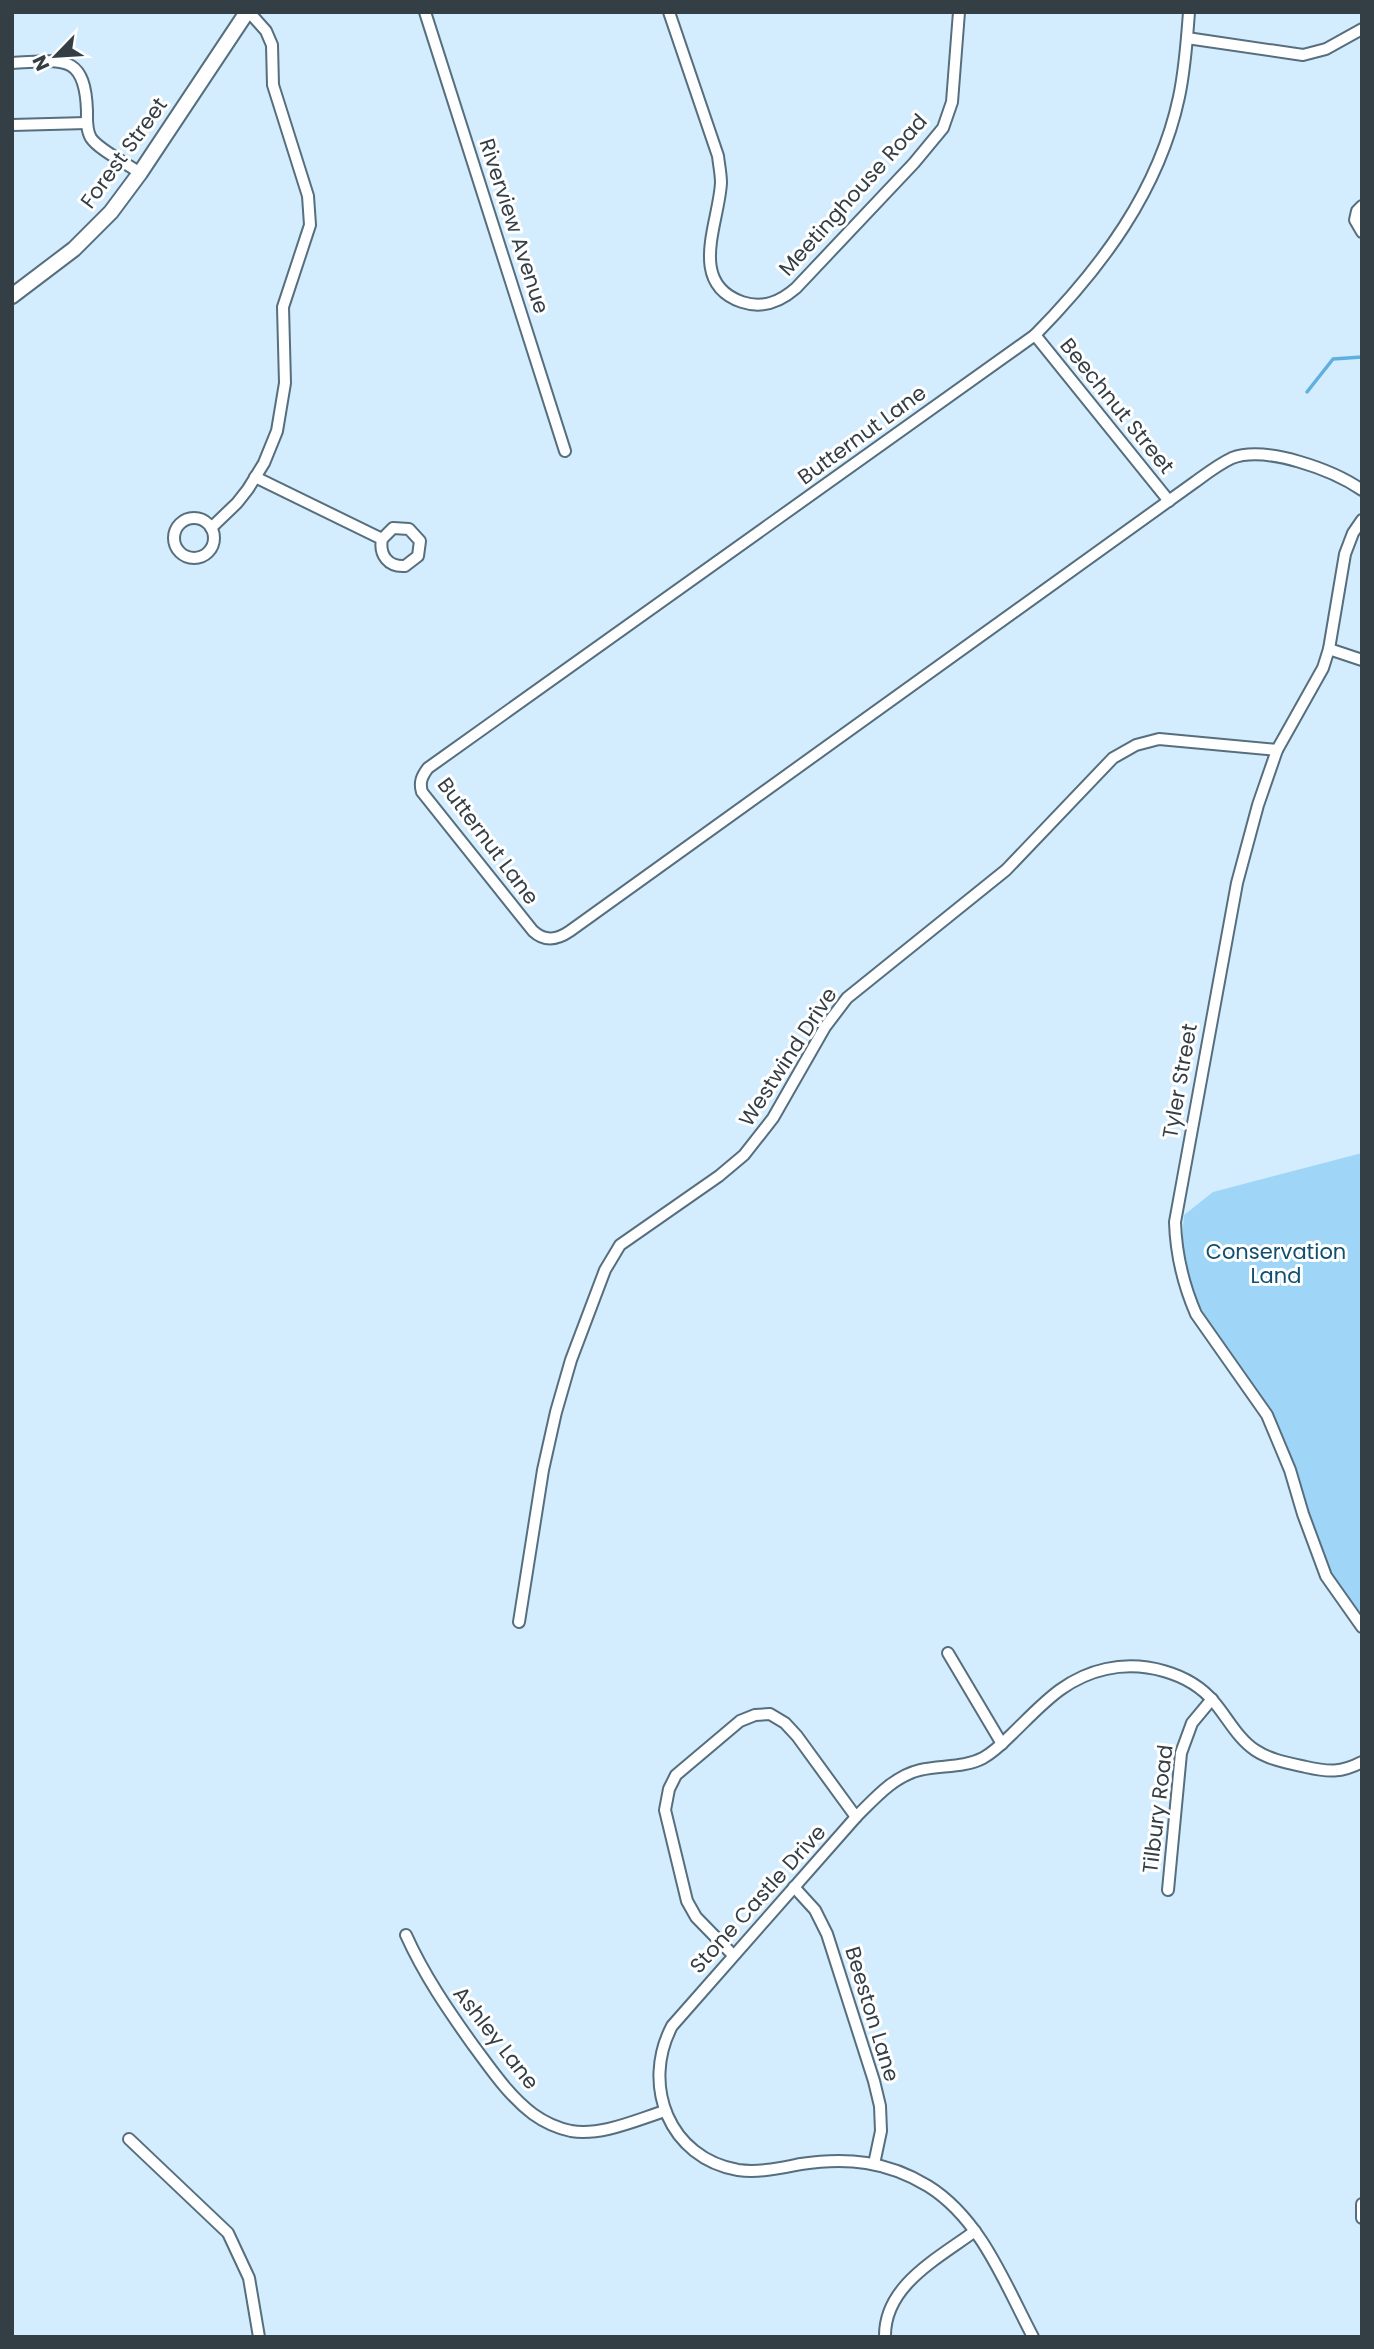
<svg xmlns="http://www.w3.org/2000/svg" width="1374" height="2349" font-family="Poppins,sans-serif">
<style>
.green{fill:#9fd6f8}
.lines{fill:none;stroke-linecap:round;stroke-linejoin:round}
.stream{stroke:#60b0df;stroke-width:3.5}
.street-casing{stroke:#566e7d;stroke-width:14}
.secondary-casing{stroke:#566e7d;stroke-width:18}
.street{stroke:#fff;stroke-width:10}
.secondary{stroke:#fff;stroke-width:14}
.labels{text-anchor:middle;stroke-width:6;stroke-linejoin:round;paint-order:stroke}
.street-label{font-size:21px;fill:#343e45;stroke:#fff}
.park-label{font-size:21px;fill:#0f4f6f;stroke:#fff}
</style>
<rect width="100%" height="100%" fill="#d3edfe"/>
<!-- green -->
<path class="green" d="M1362,1153V1618C1342,1593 1323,1562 1313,1530C1302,1496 1296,1461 1280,1429C1255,1380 1211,1341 1193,1289C1184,1265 1181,1240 1184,1215L1213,1192Z"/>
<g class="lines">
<!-- stream -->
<path class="stream" d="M1307,392L1333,359L1362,357"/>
<!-- street casing -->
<g class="street-casing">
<g id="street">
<path d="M425,12L565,451"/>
<path d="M669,12L718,156C719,165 721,174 721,183C719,223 687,283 742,302C763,309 780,302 796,288L914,163L943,128L952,102L959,12"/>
<path d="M1189,12C1187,40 1185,69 1179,97C1159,191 1101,268 1035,335L428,768C422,776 419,782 422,792L533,931C545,942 557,940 570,931L1195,482C1206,474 1219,464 1232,458C1266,445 1333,470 1362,490"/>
<path d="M1187,38L1303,55L1326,49L1362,29"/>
<path d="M12,63C60,61 85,51 87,111C87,119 86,130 91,138C99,150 128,164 140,173"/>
<path d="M12,125L87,123"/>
<path d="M1362,206L1357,211L1355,220L1362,232"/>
<path d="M1035,335L1169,501"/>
<path d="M255,477L382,539C379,555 388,567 405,566L418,556L420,541L409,529L393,528L382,539"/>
<circle cx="194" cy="538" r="20"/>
<path d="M1362,520L1353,533L1345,554L1329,649L1323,668L1277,750L1258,805L1237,883L1175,1222C1176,1254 1183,1284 1196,1314L1267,1415L1290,1470L1303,1514L1326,1576L1362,1627"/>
<path d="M211,528L237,503L248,489L264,463L277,431L285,383L283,307L310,225L308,196L273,85L272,45L266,31L249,12"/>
<path d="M1329,649L1362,660"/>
<path d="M519,1622L543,1470L556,1412L571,1360L605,1270L620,1245L719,1176L744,1155L773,1118L825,1027L847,998L1006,870L1113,758L1136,745L1159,739L1277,750"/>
<path d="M948,1653L1002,1744"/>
<path d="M794,1887L815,1910L827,1934L874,2081L880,2106L881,2131L874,2164"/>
<path d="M1168,1890L1181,1753L1192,1723L1212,1699"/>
<path d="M406,1935C424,1975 448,2010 473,2045C491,2069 508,2095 533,2114C544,2122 557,2128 571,2131C602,2136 636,2120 665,2111"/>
<path d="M733,1955L696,1917L687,1901L665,1810L669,1789L676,1775L740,1721L755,1715L770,1714L785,1723L797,1736L856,1817"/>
<path d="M129,2139L228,2233L249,2278L259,2337"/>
<path d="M1362,2204V2218"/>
<path d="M885,2337C884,2285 939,2258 975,2231"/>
<path d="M1033,2337C1005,2284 981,2219 928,2186C887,2161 847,2157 801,2164C780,2168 759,2173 738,2170C669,2158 641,2085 672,2026L856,1817C875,1798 894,1776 920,1770C941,1765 964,1768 983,1758C994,1752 1003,1743 1012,1734C1041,1706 1064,1678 1106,1669C1143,1661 1189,1672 1214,1702C1227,1717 1238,1739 1255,1750C1270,1760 1288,1763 1306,1767C1328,1772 1341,1773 1362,1762"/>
</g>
</g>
<!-- secondary casing -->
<g class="secondary-casing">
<path id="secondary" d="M12,296L74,249L111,212L140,173L247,12"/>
</g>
<!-- street -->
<use href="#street" class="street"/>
<!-- secondary -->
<use href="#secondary" class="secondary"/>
</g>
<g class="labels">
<!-- street labels -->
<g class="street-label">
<text transform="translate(124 153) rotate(-54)" y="7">Forest Street</text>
<text transform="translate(853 195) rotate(-48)" y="7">Meetinghouse Road</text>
<text transform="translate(514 226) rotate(72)" y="7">Riverview Avenue</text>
<text transform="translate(1117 406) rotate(51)" y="7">Beechnut Street</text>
<text transform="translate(862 435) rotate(-36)" y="7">Butternut Lane</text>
<text transform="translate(488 841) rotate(53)" y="7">Butternut Lane</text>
<text transform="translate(788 1057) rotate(-57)" y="7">Westwind Drive</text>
<text transform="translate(1180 1081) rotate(-80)" y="7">Tyler Street</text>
<text transform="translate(1158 1809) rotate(-83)" y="7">Tilbury Road</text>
<text transform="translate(758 1899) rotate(-48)" y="7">Stone Castle Drive</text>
<text transform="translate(872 2014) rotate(73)" y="7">Beeston Lane</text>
<text transform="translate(496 2038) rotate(52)" y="7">Ashley Lane</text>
</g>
<!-- park labels -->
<g class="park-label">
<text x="1276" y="1259">Conservation<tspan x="1276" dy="24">Land</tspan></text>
</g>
</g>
<!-- border -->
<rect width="1374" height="2349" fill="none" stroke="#343e45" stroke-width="28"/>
<!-- north arrow -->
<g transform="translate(56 56) rotate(245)" stroke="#ffffff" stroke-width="5" paint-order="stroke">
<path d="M0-5L12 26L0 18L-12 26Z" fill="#343e45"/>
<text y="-10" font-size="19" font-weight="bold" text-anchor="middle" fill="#343e45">N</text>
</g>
</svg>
